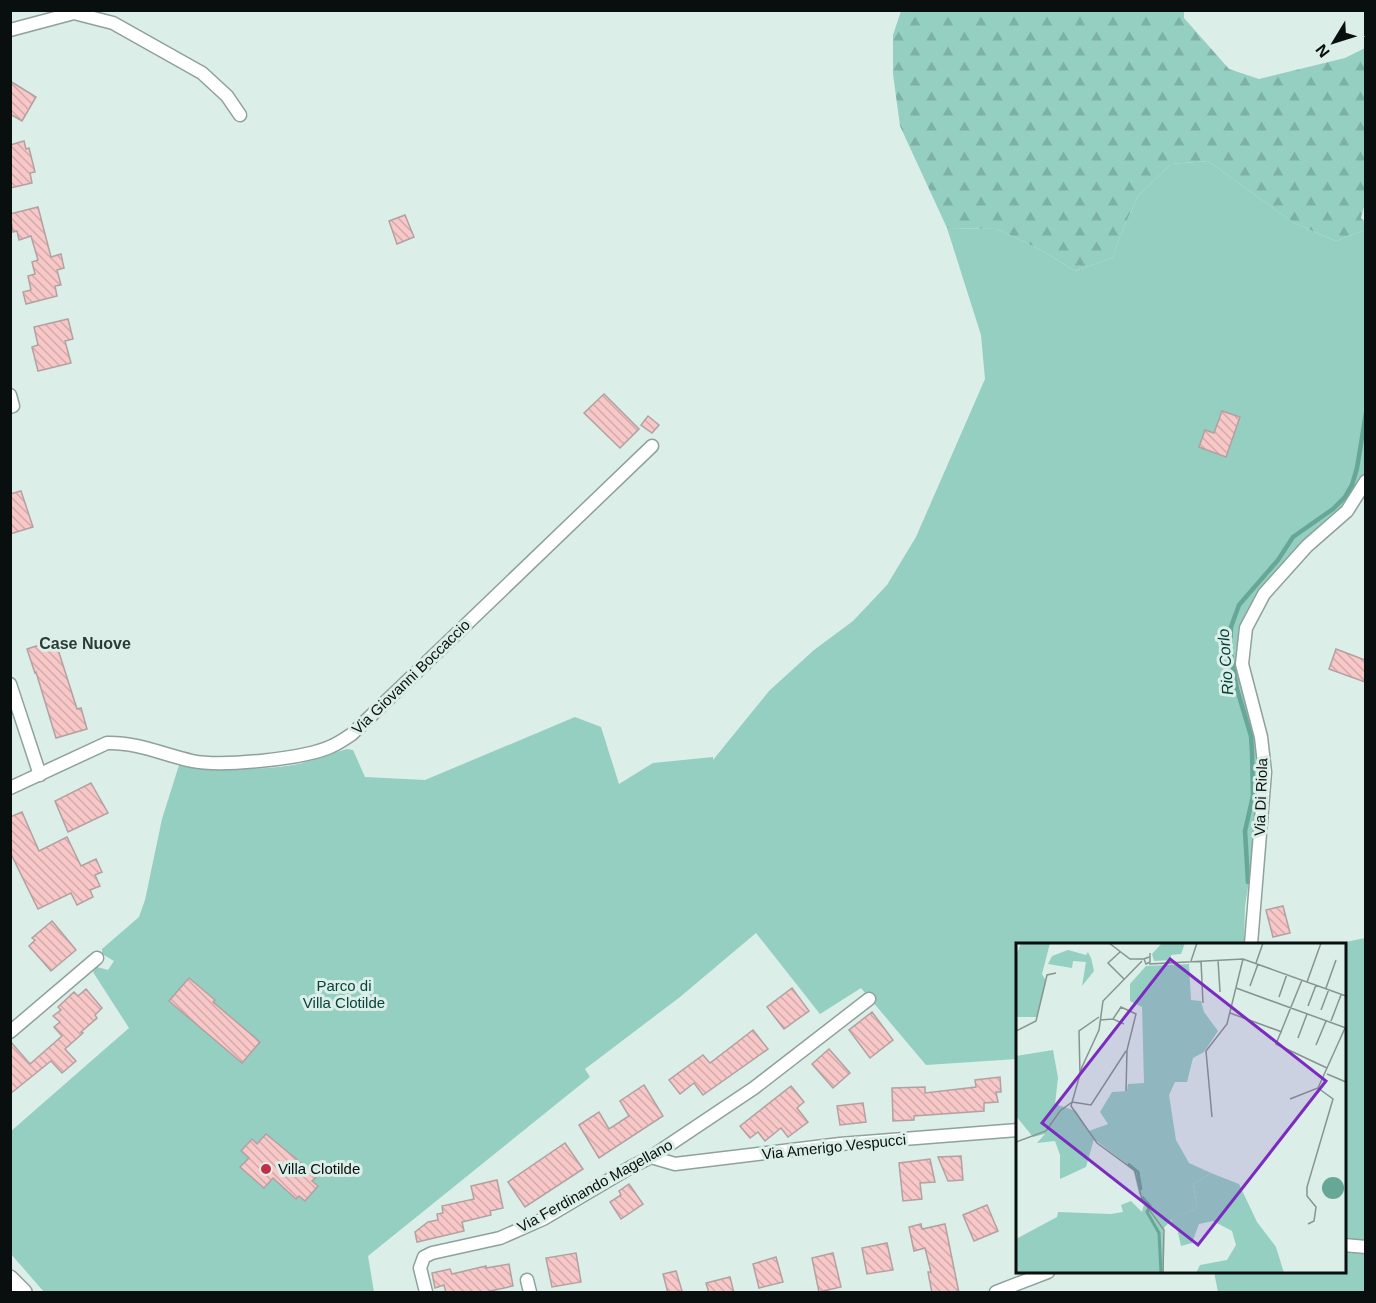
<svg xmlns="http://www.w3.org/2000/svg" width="1376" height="1303" font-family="Helvetica,sans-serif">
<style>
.green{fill:#94cfc1}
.forest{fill:url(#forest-firs)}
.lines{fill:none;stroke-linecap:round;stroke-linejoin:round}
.stream{stroke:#66a798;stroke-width:4.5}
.building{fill:url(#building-back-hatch);stroke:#b3a1a1;stroke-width:1.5}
.minor-casing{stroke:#8fa19c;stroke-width:15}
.tertiary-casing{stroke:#8fa19c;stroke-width:18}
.minor{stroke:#fff;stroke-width:12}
.tertiary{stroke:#fff;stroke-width:15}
.poi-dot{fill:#c03044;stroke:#dbeee8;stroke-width:2}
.labels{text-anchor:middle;stroke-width:6;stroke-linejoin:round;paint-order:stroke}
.street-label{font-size:15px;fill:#090f0e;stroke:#dbeee8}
.park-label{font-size:15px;fill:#09453b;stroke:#dbeee8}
.poi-label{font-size:15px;fill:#090f0e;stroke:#dbeee8;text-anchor:start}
.neighbourhood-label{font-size:16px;font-weight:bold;fill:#2b3b37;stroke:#dbeee8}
.water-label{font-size:16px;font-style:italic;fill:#044238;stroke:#dbeee8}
.inset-river{fill:none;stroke:#66a798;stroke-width:3}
.inset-road{fill:none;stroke:#879591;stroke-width:1.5}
.view{fill:#7b2cbf;fill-opacity:0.15;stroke:#7b2cbf;stroke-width:3}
.inset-edge{fill:none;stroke:#090f0e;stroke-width:3}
</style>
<defs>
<pattern id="forest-firs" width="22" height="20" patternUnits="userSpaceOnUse" patternTransform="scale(1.5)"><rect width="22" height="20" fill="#94cfc1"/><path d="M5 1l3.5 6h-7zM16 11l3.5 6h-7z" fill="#7eb1a5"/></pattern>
<pattern id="building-back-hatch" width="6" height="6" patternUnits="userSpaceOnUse" patternTransform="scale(1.5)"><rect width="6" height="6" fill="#f8c7c7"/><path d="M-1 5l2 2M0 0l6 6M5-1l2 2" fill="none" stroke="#d3aaaa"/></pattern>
</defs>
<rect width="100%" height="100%" fill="#dbeee8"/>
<!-- green -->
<g class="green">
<path d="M1208,161L1294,223L1336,241L1365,230V476L1349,512L1267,584L1240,644L1256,718L1260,812L1245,906L1244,944H1018L1017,1059L926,1065L861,988L820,1014L756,933L680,997L585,1069L590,1077L368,1256L374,1292H44L11,1254L10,1132L129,1028L93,972L97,967L108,970L114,961L102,954V949L139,917L145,900L162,819L180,762C217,770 255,771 293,765C311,762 329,754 347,749L353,750L365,777L425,780L575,717L601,727L619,784L653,763L713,757V760L769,691L814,650L853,621L887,585L916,537L985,379L981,335L947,228L997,229L1041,250L1075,271L1112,258L1123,229L1138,196L1171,164Z"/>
<path d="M1365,938V1292H1218L1214,1272H1344V944H1336Z"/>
</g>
<!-- forest -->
<path class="forest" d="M901,11H1184V18L1229,69L1259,79L1345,58L1365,48L1366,199L1361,218L1365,222V230L1336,241L1294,223L1208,161L1171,164L1138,196L1123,229L1112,258L1075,271L1041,250L997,229L947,228L900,126L893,74V35Z"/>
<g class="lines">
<!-- stream -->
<path class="stream" d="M1248,882L1245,831L1253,796L1252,752L1251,736L1237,689L1230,649L1231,627L1239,605L1278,560L1293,537L1333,509L1345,497L1352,485L1357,468L1366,413"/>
</g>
<!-- building -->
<g class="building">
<path d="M10,81L36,97L22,121L10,114Z"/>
<path d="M24,141L26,149L29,148L35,172L30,173L32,183L10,188V145Z"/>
<path d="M38,207L51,257L61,254L64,268L57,270L61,285L55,286L57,296L26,304L23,292L31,290L28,276L35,274L32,262L38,260L31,236L19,240L17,231L13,232L10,214Z"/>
<path d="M405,215L414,237L397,244L389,221Z"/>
<path d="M68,319L73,339L65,341L71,363L38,371L32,347L38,345L34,327Z"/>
<path d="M604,394L639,429L620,448L584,413Z"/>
<path d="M1222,411L1240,417L1226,457L1199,447L1205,430L1214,433Z"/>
<path d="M648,416L659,425L652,433L641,425Z"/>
<path d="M21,491L33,527L10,534V494Z"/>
<path d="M55,640L77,709L81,708L87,729L56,738L36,672L35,673L27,649Z"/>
<path d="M1336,649L1365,660V682L1329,669Z"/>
<path d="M91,783L108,813L68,832L55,801Z"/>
<path d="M22,812L39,851L67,837L81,866L96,859L102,872L95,875L100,886L90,890L93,897L77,905L71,893L38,909L10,852V817Z"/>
<path d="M1283,906L1290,933L1273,937L1266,910Z"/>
<path d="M52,921L76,950L51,971L29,946L35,940L32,938Z"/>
<path d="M189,978L215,1000L213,1002L260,1042L242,1063L169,1001Z"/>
<path d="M792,988L809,1011L784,1029L767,1007Z"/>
<path d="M86,989L102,1008L95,1015L97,1018L81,1032L83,1033L65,1049L76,1061L62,1073L51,1061L10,1094V1041L30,1064L62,1036L54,1027L60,1022L53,1016L61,1010L58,1007L74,992L78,996Z"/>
<path d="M872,1012L893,1040L870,1058L849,1030Z"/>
<path d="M753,1030L768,1049L703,1095L694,1083L680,1094L669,1080L703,1055L710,1063Z"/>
<path d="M829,1049L850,1073L833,1088L812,1064Z"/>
<path d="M1000,1077L1001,1092H996L998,1102L984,1103V1111L914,1116V1120L893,1121L892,1088L925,1087V1093L976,1087L975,1080Z"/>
<path d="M644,1085L663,1116L599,1158L579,1125L599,1112L609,1129L629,1116L620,1101Z"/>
<path d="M791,1086L804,1102L797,1108L808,1122L788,1137L781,1128L765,1141L758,1132L750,1138L740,1126Z"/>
<path d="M863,1103L866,1122L840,1125L837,1106Z"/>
<path d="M266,1134L317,1176L312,1181L318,1186L305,1201L299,1196L296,1199L273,1178L264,1188L240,1167L249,1158L241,1151L252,1139L257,1144Z"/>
<path d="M565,1143L583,1169L525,1207L508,1182Z"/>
<path d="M961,1156L963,1180L948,1181L938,1157Z"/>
<path d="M930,1159L935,1182L920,1183L922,1199L903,1201L899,1163Z"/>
<path d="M497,1180L503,1208L490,1211L491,1215L462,1222L464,1231L417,1242L415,1232L428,1222L438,1220L437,1214L443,1213L442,1206L474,1199L471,1186Z"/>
<path d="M629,1184L643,1204L621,1219L610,1202L621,1195L619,1191Z"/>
<path d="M987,1205L998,1231L974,1241L963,1215Z"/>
<path d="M921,1224L922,1229L945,1224L959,1293H932L928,1272H931L925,1248L914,1251L909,1227Z"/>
<path d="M887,1243L893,1270L867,1274L862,1248Z"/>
<path d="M576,1253L581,1282L552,1287L546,1258Z"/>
<path d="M833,1253L841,1287L819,1292L812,1258Z"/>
<path d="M776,1257L783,1282L759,1288L753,1264Z"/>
<path d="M509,1264L513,1286L481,1293H446L444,1285L435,1288L432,1273L450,1269L452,1274L486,1266V1268Z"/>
<path d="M676,1271L682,1291L668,1293L663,1274Z"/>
<path d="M730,1277L734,1293H709L706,1283Z"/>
</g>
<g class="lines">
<!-- minor casing -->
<g class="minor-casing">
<g id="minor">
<path d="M10,30L74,13L113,23L202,73L227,96L240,115"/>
<path d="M10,395L13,406L10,407"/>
<path d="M10,684L40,775"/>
<path d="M10,788L107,743C137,742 164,755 192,761C222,767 305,759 332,746C339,743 346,738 352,734L652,446"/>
<path d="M1251,944L1265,772L1261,737L1242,664L1246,628L1264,594L1307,546L1347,511L1366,481"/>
<path d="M10,1032L97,958"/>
<path d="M651,1157L675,1164L840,1144L1018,1130"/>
<path d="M1344,1245L1366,1247"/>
<path d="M527,1280L530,1292"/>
<path d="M426,1292L420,1268L424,1257L432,1253L500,1238L543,1219L631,1167L651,1157L754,1088L869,999"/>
<path d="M996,1292L1048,1272"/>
</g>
</g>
<!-- tertiary casing -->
<g class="tertiary-casing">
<path id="tertiary" d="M10,1278L24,1292"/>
</g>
<!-- minor -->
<use href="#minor" class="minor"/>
<!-- tertiary -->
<use href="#tertiary" class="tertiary"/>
</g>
<!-- markers -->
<circle class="poi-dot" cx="266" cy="1169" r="6"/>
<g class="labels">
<!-- street labels -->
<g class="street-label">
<text transform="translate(411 677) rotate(-44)" y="5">Via Giovanni Boccaccio</text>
<text transform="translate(1261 797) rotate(-88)" y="5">Via Di Riola</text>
<text transform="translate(834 1147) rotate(-6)" y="5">Via Amerigo Vespucci</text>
<text transform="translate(595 1186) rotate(-29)" y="5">Via Ferdinando Magellano</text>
</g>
<!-- park labels -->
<g class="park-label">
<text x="344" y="991">Parco di<tspan x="344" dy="17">Villa Clotilde</tspan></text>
</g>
<!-- poi labels -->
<g class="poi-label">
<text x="278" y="1174">Villa Clotilde</text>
</g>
<!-- neighbourhood labels -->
<g class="neighbourhood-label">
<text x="85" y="649">Case Nuove</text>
</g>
<!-- water labels -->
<g class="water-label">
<text transform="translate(1225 662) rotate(-94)" y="6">Rio Corlo</text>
</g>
</g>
<!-- overview -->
<g transform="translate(1016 943)">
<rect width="330" height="330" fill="#dbeee8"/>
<path d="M5,0H34L26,31L30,38L21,74H0V13ZM146,0H169L165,11L155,12V17L138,18L136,11ZM52,7L70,12L72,9L75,15L78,28L66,43L70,19L57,18L56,25L32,21L36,13ZM173,21L175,57L185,58L188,69L202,88L188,109L177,115L171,139H159L153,152L160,197L173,220L195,230L177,241L181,262L178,267L157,275L147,286L123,251L117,226L78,196L70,224L44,236V212L39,198L21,200L29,191L17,194L0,173V113L37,107L42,135L39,161L60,168L73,188L92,181L84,169L96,149L111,148L112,141L128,140L126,64L114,58V41L130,23Z" fill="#94cfc1"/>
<path d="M195,230L223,241L241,279L260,304L268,330H180L184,322L211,317L220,302L216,288L197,278L183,281L176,300L165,303L161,285L155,281L156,275L178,267L181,262L177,241ZM115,258L126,269L128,261L147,286L148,330H0V296L41,274L42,269L95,271L107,269L105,262Z" fill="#94cfc1"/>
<path d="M306 245a11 11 0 1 1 22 0a11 11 0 1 1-22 0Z" fill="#66a798"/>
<path class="inset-river" d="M112,221L122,229L125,247M126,254L134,263L131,269L143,290L145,330"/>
<path class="inset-road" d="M93,0L114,16H128M104,9L92,20L108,36M133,14L128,16L130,21L134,19V10M202,17L204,49M126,18L87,58L83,87L66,124L55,163L81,200L119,228L126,257L148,287L147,330M175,18L181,0M185,18L187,60M240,20L247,0M133,21L227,16L330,53M286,37L260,101L311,125M291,39L305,0M234,43L242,21M220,45L330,85M310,45L320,17M263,54L271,31M292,63L300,42M305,67L313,46M214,70L266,89M97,76L105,64L120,71L111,107L110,148M84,77L97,76L108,81M315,78L325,52M0,88L20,78L31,32L40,30M282,95L291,71M300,102L310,78M64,131L63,88L83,74M311,131L330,139M274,156L302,145L329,85M56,159L75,162L110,108M196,174L190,108L211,81L227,16M0,199L30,188L44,168L56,159M292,281L298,278L300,264L291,253V244L317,156L302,145"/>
<path class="view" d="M154,16L310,138L182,302L26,180Z"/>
<rect width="330" height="330" class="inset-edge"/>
</g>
<!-- border -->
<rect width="1376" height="1303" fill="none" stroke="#090f0e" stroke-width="24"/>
<!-- north arrow -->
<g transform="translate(1334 42) rotate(232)" stroke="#dbeee8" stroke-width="4.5" paint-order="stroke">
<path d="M0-4.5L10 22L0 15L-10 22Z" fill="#090f0e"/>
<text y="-9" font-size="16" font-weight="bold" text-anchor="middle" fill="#090f0e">N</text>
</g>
</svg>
